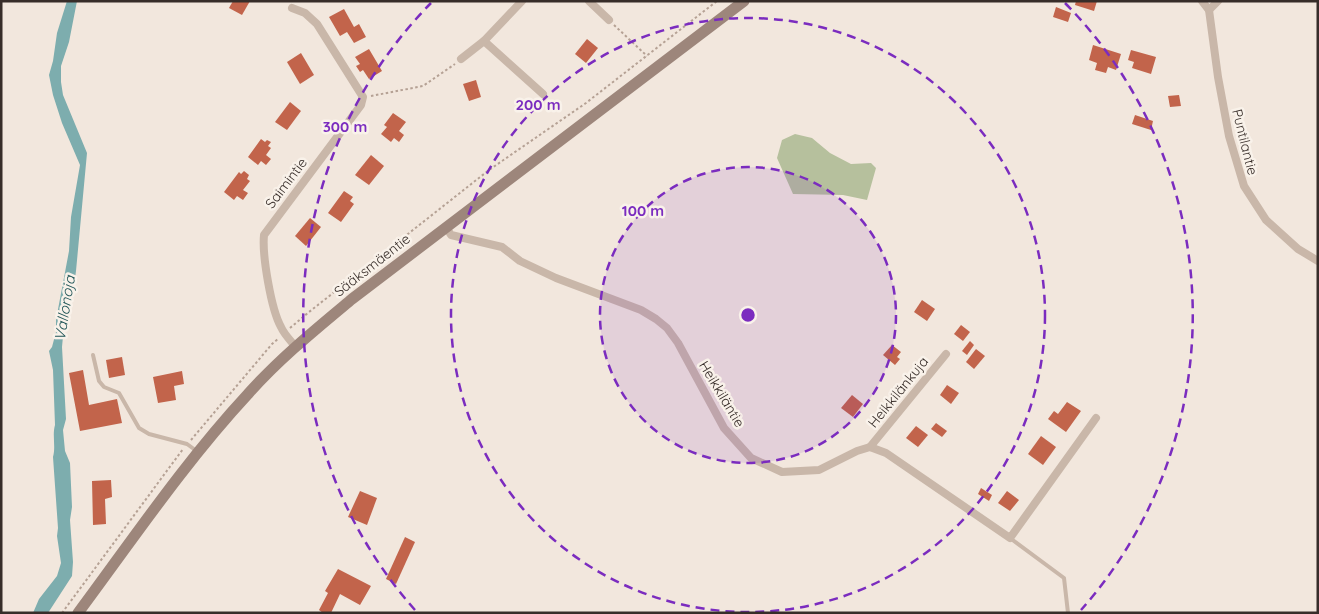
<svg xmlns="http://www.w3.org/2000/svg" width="1319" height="614" font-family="Quicksand,sans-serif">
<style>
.green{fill:#b6c09d}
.water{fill:#7dadae}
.building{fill:#c2644b}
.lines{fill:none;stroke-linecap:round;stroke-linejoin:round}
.path{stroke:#b5a194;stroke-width:2;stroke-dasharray:2.5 2.5;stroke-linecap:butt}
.lane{stroke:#c9b7a9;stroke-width:4}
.street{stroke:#c9b7a9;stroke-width:8}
.secondary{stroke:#9d867b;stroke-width:11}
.ring{fill:none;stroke:#7b2cbf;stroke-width:2.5;stroke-dasharray:9 6}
.labels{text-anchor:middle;stroke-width:5;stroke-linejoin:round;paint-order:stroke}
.street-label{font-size:14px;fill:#372d29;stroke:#f9f2ea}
.water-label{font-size:15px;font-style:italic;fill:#205557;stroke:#f9f2ea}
.centre{fill:#7b2cbf;stroke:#f9f2ea;stroke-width:2.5}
.ring-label{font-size:15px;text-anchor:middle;font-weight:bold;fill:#7b2cbf;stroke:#f9f2ea;stroke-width:5;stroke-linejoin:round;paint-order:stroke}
</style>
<rect width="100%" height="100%" fill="#f2e7dd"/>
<!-- green -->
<path class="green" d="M795,134L812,138L830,153L851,164L871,163L876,168L867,200L843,195L793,194L777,158L782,140Z"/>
<!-- water -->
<path class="water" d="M67,1H77L69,42L61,66V82L63,95L87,153L76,271L74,286L66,304L65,315L62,347L66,419L63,430L65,451L70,463L72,507L70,520L73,562L72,576L48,613H33L39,599L57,576L61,563L57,536L58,528L53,457C56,446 52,436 55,425L53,370L49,351L52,347L56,332V320L69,251L71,217L80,165L62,123L53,95L49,75L53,61L57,33Z"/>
<!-- building -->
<g class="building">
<path d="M233,1H250L242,15L229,8Z"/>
<path d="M1076,1H1097L1094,11L1075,5Z"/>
<path d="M1056,7L1071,13L1068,22L1053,17Z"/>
<path d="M344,9L354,27L359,24L366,37L354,43L347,32L340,36L329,17Z"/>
<path d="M587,39L598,48L586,63L575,54Z"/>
<path d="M1093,45L1121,54L1116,70L1108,67L1106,73L1095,70L1097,63L1089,60Z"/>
<path d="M369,49L382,71L369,79L363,70L360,72L356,66L360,64L355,57Z"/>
<path d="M1131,50L1156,57L1151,74L1132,68L1134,62L1128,60Z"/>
<path d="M301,53L314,75L300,84L287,62Z"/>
<path d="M476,80L481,97L469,101L463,84Z"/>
<path d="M1179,95L1181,106L1170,107L1168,96Z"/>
<path d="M290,102L301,111L287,130L275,122Z"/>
<path d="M393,113L406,122L399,131L404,135L399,142L394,138L391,142L381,134L387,127L384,125Z"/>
<path d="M1135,115L1153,121L1151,130L1132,124Z"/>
<path d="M261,139L265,142L267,140L271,142L268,146L271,148L266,155L271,159L266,165L261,161L258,165L248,157Z"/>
<path d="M371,155L384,166L369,185L355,175Z"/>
<path d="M244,171L249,175L247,179L250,181L243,190L248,193L243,200L237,196L234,200L224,192L239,172L241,174Z"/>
<path d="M344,191L353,197L350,201L354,204L341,222L328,213Z"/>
<path d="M310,218L321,227L306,246L295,236Z"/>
<path d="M922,300L935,309L927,321L914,312Z"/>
<path d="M961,325L970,332L963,341L954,334Z"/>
<path d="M970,341L974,345L967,355L962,351Z"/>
<path d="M892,345L901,352L897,357L900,359L895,365L883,355Z"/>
<path d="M976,349L985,356L974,369L966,362Z"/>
<path d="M122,357L125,375L109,378L106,360Z"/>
<path d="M83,370L89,405L117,399L122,423L80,431L69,373Z"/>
<path d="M182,371L184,384L174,386L176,400L158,403L153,377Z"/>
<path d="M947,385L959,393L951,404L940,395Z"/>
<path d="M852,395L863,404L853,417L841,408Z"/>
<path d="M887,401L893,406L884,417L878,411Z"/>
<path d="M1067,402L1081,411L1066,432L1048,419L1054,411L1058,414Z"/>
<path d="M936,423L947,431L942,437L931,429Z"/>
<path d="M916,426L928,435L918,447L906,438Z"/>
<path d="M1041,436L1056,447L1043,465L1028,454Z"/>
<path d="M111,480L112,497L105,499L106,524L93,525L92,481Z"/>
<path d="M981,488L992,495L989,501L978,494Z"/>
<path d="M360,491L377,498L367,525L348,517Z"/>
<path d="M1007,491L1019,500L1010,511L998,503Z"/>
<path d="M405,537L415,542L396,584L386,579Z"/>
<path d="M338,569L371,586L360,605L340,594L331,613H323L319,610L328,593L325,591Z"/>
</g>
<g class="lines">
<!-- path -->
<g class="path">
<path d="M614,25L647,56"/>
<path d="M371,96L423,86L455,64"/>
<path d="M290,328L309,312L489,170L586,103L717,1"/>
<path d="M191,440L272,344L279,338"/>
<path d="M62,613L183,449"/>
</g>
<!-- lane -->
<g class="lane">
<path d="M93,355L99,381L104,387L119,393L139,428L149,434L187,444L198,452"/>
<path d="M1010,538L1064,578L1068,613"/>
</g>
<!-- street -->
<g class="street">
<path d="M589,1L609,20"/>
<path d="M1202,1L1209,10L1218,77L1229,136L1244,186L1266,220L1298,249L1318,261"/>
<path d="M292,8L305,13L317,24L363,97L361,105L264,235C262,255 271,309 281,327C284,334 290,340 295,346"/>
<path d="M1209,10L1218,1"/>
<path d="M484,41L543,94"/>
<path d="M461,59L484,41L522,1"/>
<path d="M446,227L451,235L502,247L520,261L556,278L641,310L656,319L667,328L678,343L724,428L751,458L782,472L819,470L857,451L870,447L886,453L1010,538L1096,418"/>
<path d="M870,447L946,354"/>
</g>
<!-- secondary -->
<path class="secondary" d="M78,613C133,539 185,462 248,394C279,359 316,329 352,299L744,1"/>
</g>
<!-- distance rings -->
<circle cx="748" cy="315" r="148" fill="#7b2cbf" fill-opacity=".12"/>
<g class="ring">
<circle cx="748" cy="315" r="148"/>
<circle cx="748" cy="315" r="297"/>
<path d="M415 610A445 445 0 0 1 431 3M1065 3A445 445 0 0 1 1081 610"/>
</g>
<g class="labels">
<!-- street labels -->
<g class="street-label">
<text transform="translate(1245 142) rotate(76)" y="5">Puntilantie</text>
<text transform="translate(286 183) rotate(-53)" y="5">Saimintie</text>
<text transform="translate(372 265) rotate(-38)" y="5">Sääksmäentie</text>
<text transform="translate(898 392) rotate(-51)" y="5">Heikkilänkuja</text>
<text transform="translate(722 394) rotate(59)" y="5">Heikkiläntie</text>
</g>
<!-- water labels -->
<g class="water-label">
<text transform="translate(65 308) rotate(-81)" y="5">Vallonoja</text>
</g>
</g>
<circle cx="748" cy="315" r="8" class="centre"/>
<g class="ring-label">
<text x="538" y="110">200 m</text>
<text x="345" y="132">300 m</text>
<text x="643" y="216">100 m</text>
</g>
<!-- border -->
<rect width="1319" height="614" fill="none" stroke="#372d29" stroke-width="5"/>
</svg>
